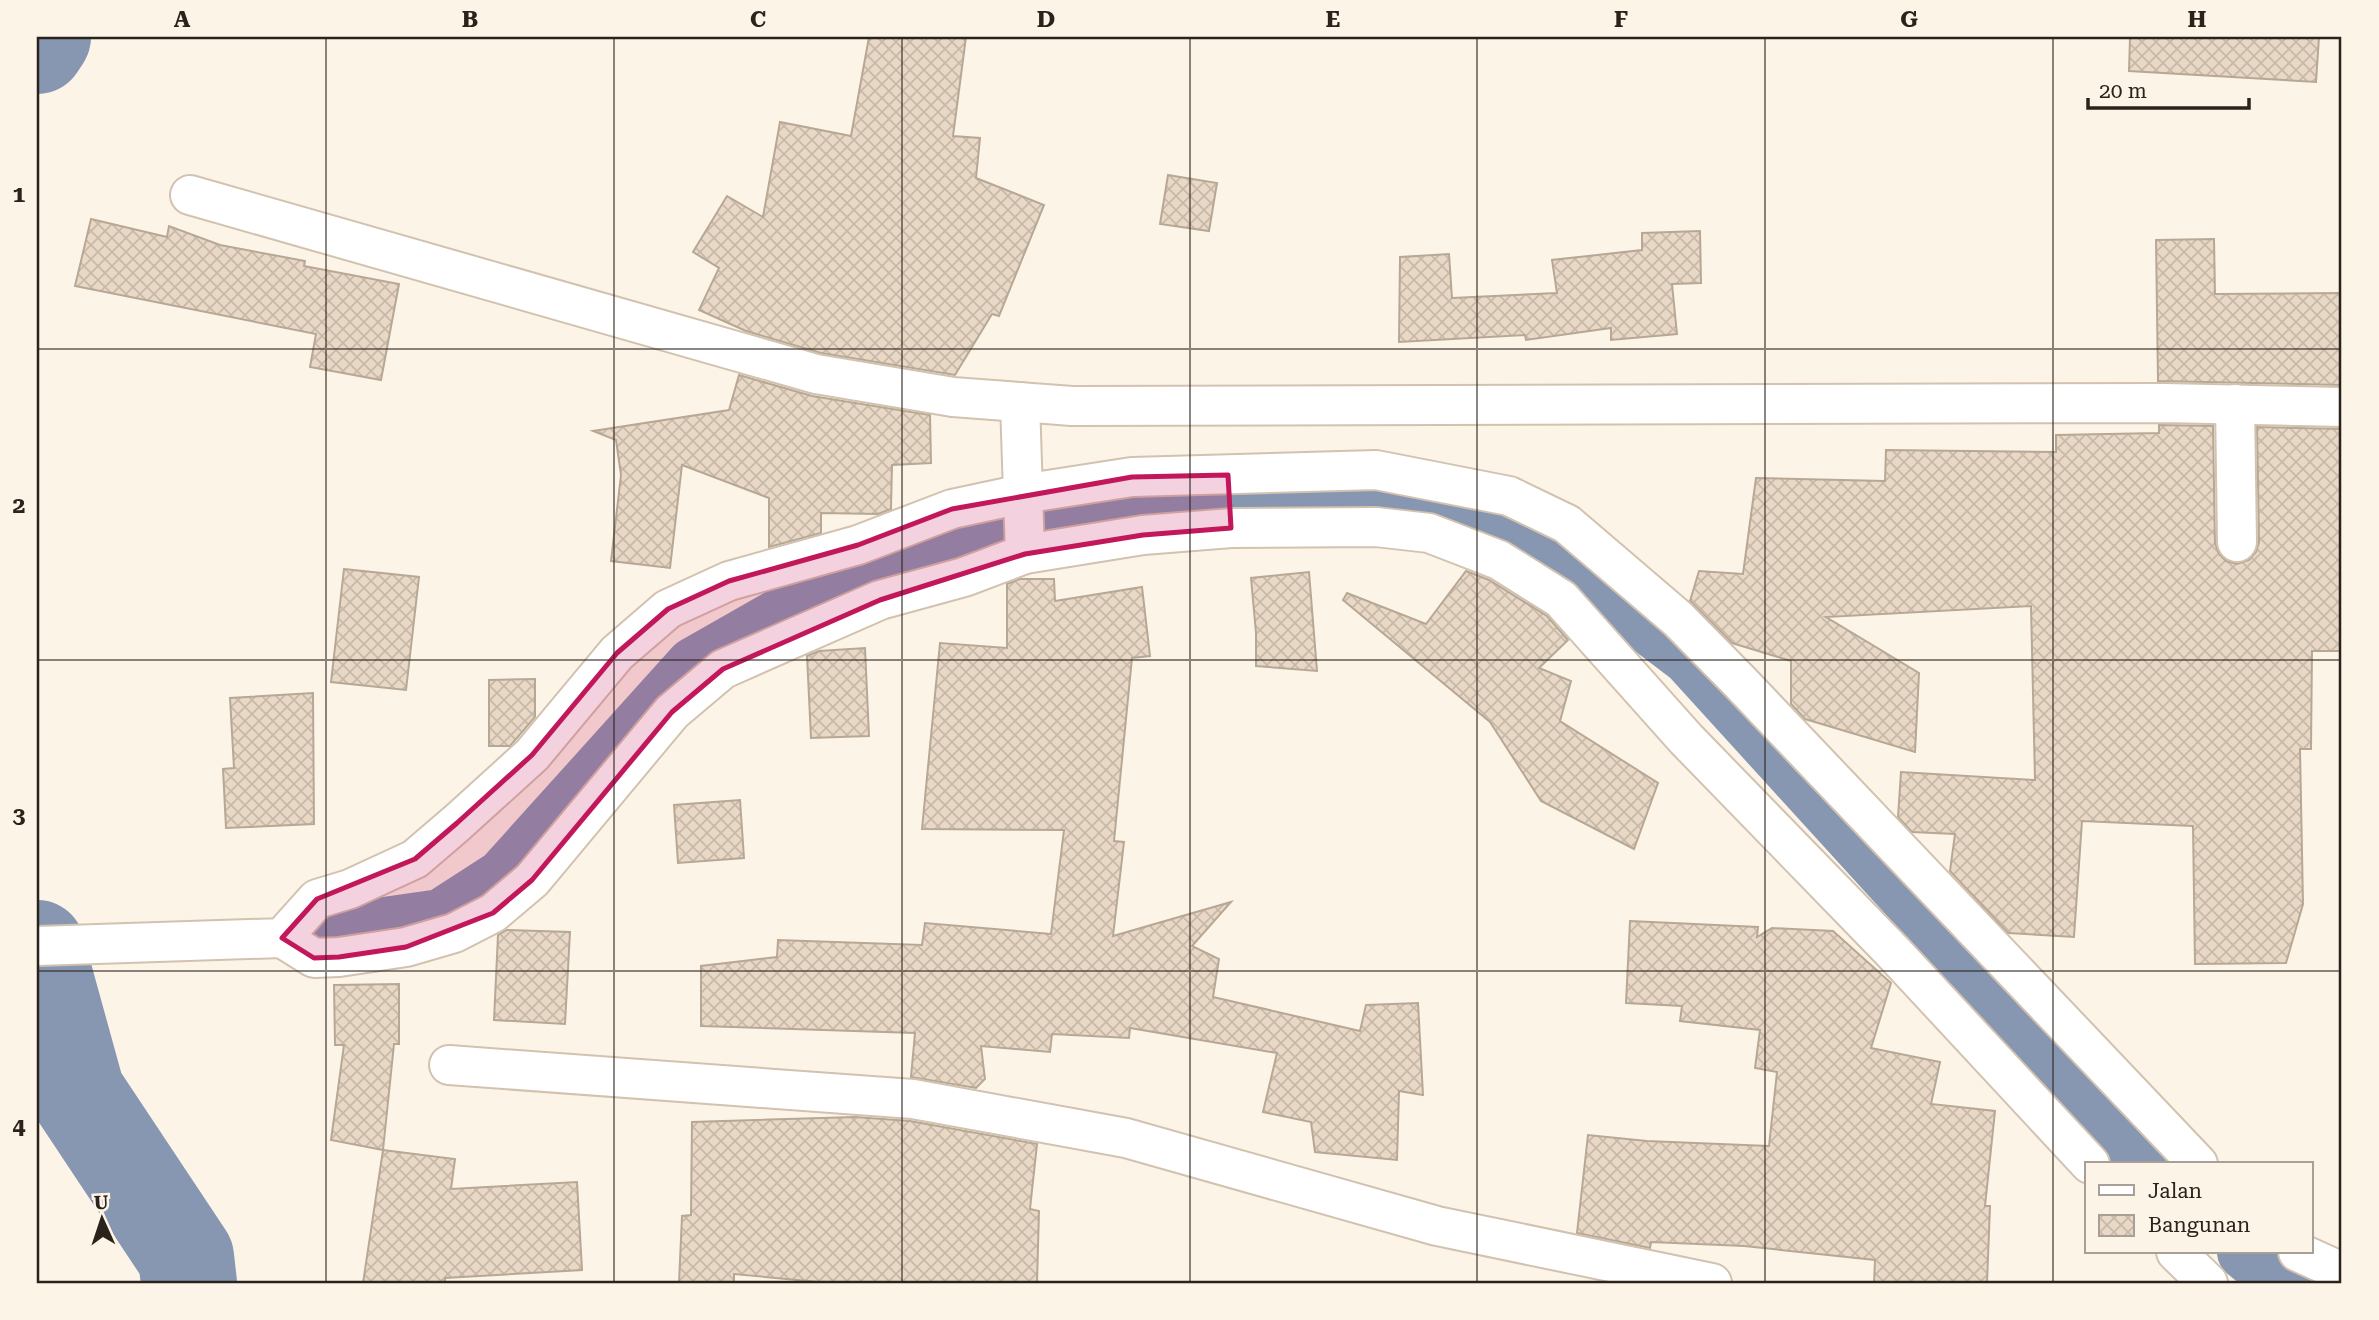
<svg xmlns="http://www.w3.org/2000/svg" width="2379" height="1320" font-family="'Roboto Serif',serif">
<style>
.lines{fill:none;stroke-linecap:round;stroke-linejoin:round}
.canal{stroke:#8797b2;stroke-width:56}
.river{stroke:#8797b2;stroke-width:96}
.building{fill:url(#building-cross-hatch);stroke:#b7a895;stroke-width:2}
.minor-casing{stroke:#d2c2af;stroke-width:42}
.minor{stroke:#fff;stroke-width:38}
.marked{fill:#c2185b;fill-opacity:0.2;stroke:#c2185b;stroke-width:5;stroke-linejoin:round}
.grid{fill:none;stroke:#29231c;stroke-width:2;stroke-opacity:0.55}
.neatline{fill:none;stroke:#29231c;stroke-width:2.5}
.grid-label{font-size:23px;text-anchor:middle;font-weight:bold;fill:#29231c}
</style>
<defs>
<pattern id="building-cross-hatch" width="8" height="8" patternUnits="userSpaceOnUse" patternTransform="scale(1.75)"><rect width="8" height="8" fill="#e8d8c5"/><path d="M0 0l8 8M0 8l8-8" fill="none" stroke="#c7b9a9"/></pattern>
</defs>
<rect width="100%" height="100%" fill="#fdf4e8"/>
<g class="lines">
<!-- canal -->
<g class="canal">
<path d="M314,930L357,929L441,917L503,877L694,665L796,607L1016,527L1218,500L1383,491L1532,538L1689,657L2151,1164"/>
<path d="M2245,1252L2268,1271L2293,1283"/>
</g>
<!-- river -->
<g class="river">
<path d="M37,46L43,37"/>
<path d="M37,948L77,1093L186,1257L189,1283"/>
</g>
</g>
<!-- building -->
<g class="building">
<path d="M869,37H966L953,136L980,138L976,178L1044,205L999,316L992,314L955,375L821,353L746,331L699,310L719,268L693,252L727,196L763,217L780,122L851,136Z"/>
<path d="M2130,37H2319L2316,82L2129,71Z"/>
<path d="M1168,175L1217,183L1209,231L1160,224Z"/>
<path d="M91,219L167,237L169,226L220,245L305,261L304,266L399,284L381,380L310,367L316,334L75,286Z"/>
<path d="M1700,231L1701,283L1672,284L1677,334L1611,340V328L1526,340L1525,335L1399,342L1400,257L1449,254L1452,298L1557,293L1552,260L1642,250V233Z"/>
<path d="M2214,239L2215,294L2342,293V385L2158,381L2156,240Z"/>
<path d="M739,375L812,396L930,415L931,463L892,465L891,509L878,514L821,513V533L769,547V498L682,465L670,568L611,561L621,475L616,440L593,431L729,410Z"/>
<path d="M2159,425L2213,426L2215,543L2219,554L2226,561L2237,564L2249,560L2256,552L2259,542L2257,427L2342,429V651H2312L2311,749H2300L2303,904L2286,963L2195,964L2193,826L2082,821L2074,937L2008,933L1950,871L1955,834L1912,832L1898,817L1901,772L2035,780L2031,606L1826,617L1919,673L1915,752L1805,719L1791,704V661L1732,643L1690,601L1699,571L1743,574L1756,478L1885,481L1886,450L2056,452V435L2159,433Z"/>
<path d="M344,569L419,577L406,690L331,682Z"/>
<path d="M1466,571L1489,580L1547,616L1568,640L1539,668L1571,681L1560,721L1658,783L1634,849L1541,801L1490,722L1343,600L1347,593L1426,624Z"/>
<path d="M1309,572L1317,671L1256,666V633L1251,578Z"/>
<path d="M1020,579H1054L1055,601L1142,587L1150,656L1132,658L1114,841L1124,842L1113,936L1231,902L1192,946L1219,959L1213,997L1360,1031L1366,1005L1418,1003L1423,1095L1399,1091L1397,1160L1315,1152L1311,1122L1263,1112L1277,1053L1130,1028L1129,1038L1052,1034L1050,1052L981,1046L985,1079L976,1088L911,1077L915,1033L701,1026V966L777,957L778,940L922,945L925,923L1051,934L1064,830L922,829L940,643L1007,648V584Z"/>
<path d="M865,648L869,736L811,738L807,656L819,651Z"/>
<path d="M535,679V717L510,746H489V680Z"/>
<path d="M313,693L314,824L226,828L223,769L234,768L230,698Z"/>
<path d="M740,800L744,858L678,863L674,805Z"/>
<path d="M1630,921L1758,927L1757,937L1772,928L1833,931L1891,983L1871,1048L1940,1062L1931,1104L1995,1111L1985,1206H1990L1987,1283H1874L1875,1260L1744,1246L1651,1242L1650,1248L1577,1233L1588,1135L1647,1141L1769,1146L1777,1072L1755,1068L1760,1030L1680,1021L1682,1006L1626,1003Z"/>
<path d="M507,930L570,932L565,1024L494,1020L498,935Z"/>
<path d="M399,984V1044H394L383,1150L331,1140L344,1045H335L334,985Z"/>
<path d="M855,1117L910,1121L1037,1144L1030,1209L1039,1211L1037,1283H829L734,1274V1283H679L682,1216L691,1215L692,1122Z"/>
<path d="M383,1150L455,1159L451,1189L577,1182L582,1270L445,1278V1283H363Z"/>
</g>
<g class="lines">
<!-- minor casing -->
<g class="minor-casing">
<g id="minor">
<path d="M190,195L816,374L953,397L1072,406L2164,403L2342,407"/>
<path d="M1020,402L1025,554"/>
<path d="M2235,404L2237,542"/>
<path d="M282,938L314,958L339,957L406,947L454,933L493,913L532,880L672,712L723,669L880,600L964,577L1025,554L1143,535L1231,528L1376,527L1429,533L1499,560L1561,599L1686,739L1893,952L2090,1164"/>
<path d="M37,946L282,938L317,899L350,889L415,859L457,823L532,755L617,653L668,609L729,581L858,545L952,509L1022,494L1132,477L1376,470L1509,496L1567,524L1678,619L1740,682L2198,1164"/>
<path d="M449,1065L913,1099L1126,1138L1437,1226L1712,1283"/>
<path d="M2176,1252L2208,1283"/>
<path d="M2298,1252L2342,1272"/>
</g>
</g>
<!-- minor -->
<use href="#minor" class="minor"/>
</g>
<!-- marked area -->
<path class="marked" d="M1228,475L1231,528L1143,535L1025,554L880,600L723,669L672,712L532,880L493,913L406,947L339,957L314,958L282,938L317,899L415,859L457,823L532,755L617,653L668,609L729,581L858,545L952,509L1132,477Z"/>
<!-- grid -->
<path class="grid" d="M326,37V1283M614,37V1283M902,37V1283M1190,37V1283M1477,37V1283M1765,37V1283M2053,37V1283M37,349H2342M37,660H2342M37,971H2342"/>
<!-- border -->
<rect width="2379" height="1320" fill="none" stroke="#fdf4e8" stroke-width="77"/>
<!-- legend -->
<rect x="2085" y="1162" width="228" height="91" fill="#fdf4e8" stroke="#a8a096" stroke-width="2"/>
<rect x="2099" y="1185" width="35" height="10" fill="#ffffff" stroke="#a8a096" stroke-width="2"/>
<text x="2148" y="1198" font-size="21" fill="#29231c">Jalan</text>
<rect x="2099" y="1215" width="35" height="21" fill="url(#building-cross-hatch)" stroke="#a8a096" stroke-width="2"/>
<text x="2148" y="1232" font-size="21" fill="#29231c">Bangunan</text>
<!-- north arrow -->
<g transform="translate(102 1219) rotate(357)" stroke="#fdf4e8" stroke-width="5" paint-order="stroke">
<path d="M0-5L12 26L0 18L-12 26Z" fill="#29231c"/>
<text y="-10" font-size="19" font-weight="bold" text-anchor="middle" fill="#29231c">U</text>
</g>
<!-- scale -->
<path d="M2088 98v10h161v-10" fill="none" stroke="#29231c" stroke-width="3.5"/>
<text x="2099" y="98" font-size="21" fill="#29231c" stroke="#fdf4e8" stroke-width="5" paint-order="stroke">20 m</text>
<rect x="38" y="38" width="2302" height="1244" class="neatline"/>
<g class="grid-label">
<text x="182" y="27">A</text>
<text x="470" y="27">B</text>
<text x="758" y="27">C</text>
<text x="1046" y="27">D</text>
<text x="1333" y="27">E</text>
<text x="1621" y="27">F</text>
<text x="1909" y="27">G</text>
<text x="2197" y="27">H</text>
<text x="19" y="202">1</text>
<text x="19" y="513">2</text>
<text x="19" y="823">3</text>
<text x="19" y="1134">4</text>
</g>
</svg>
